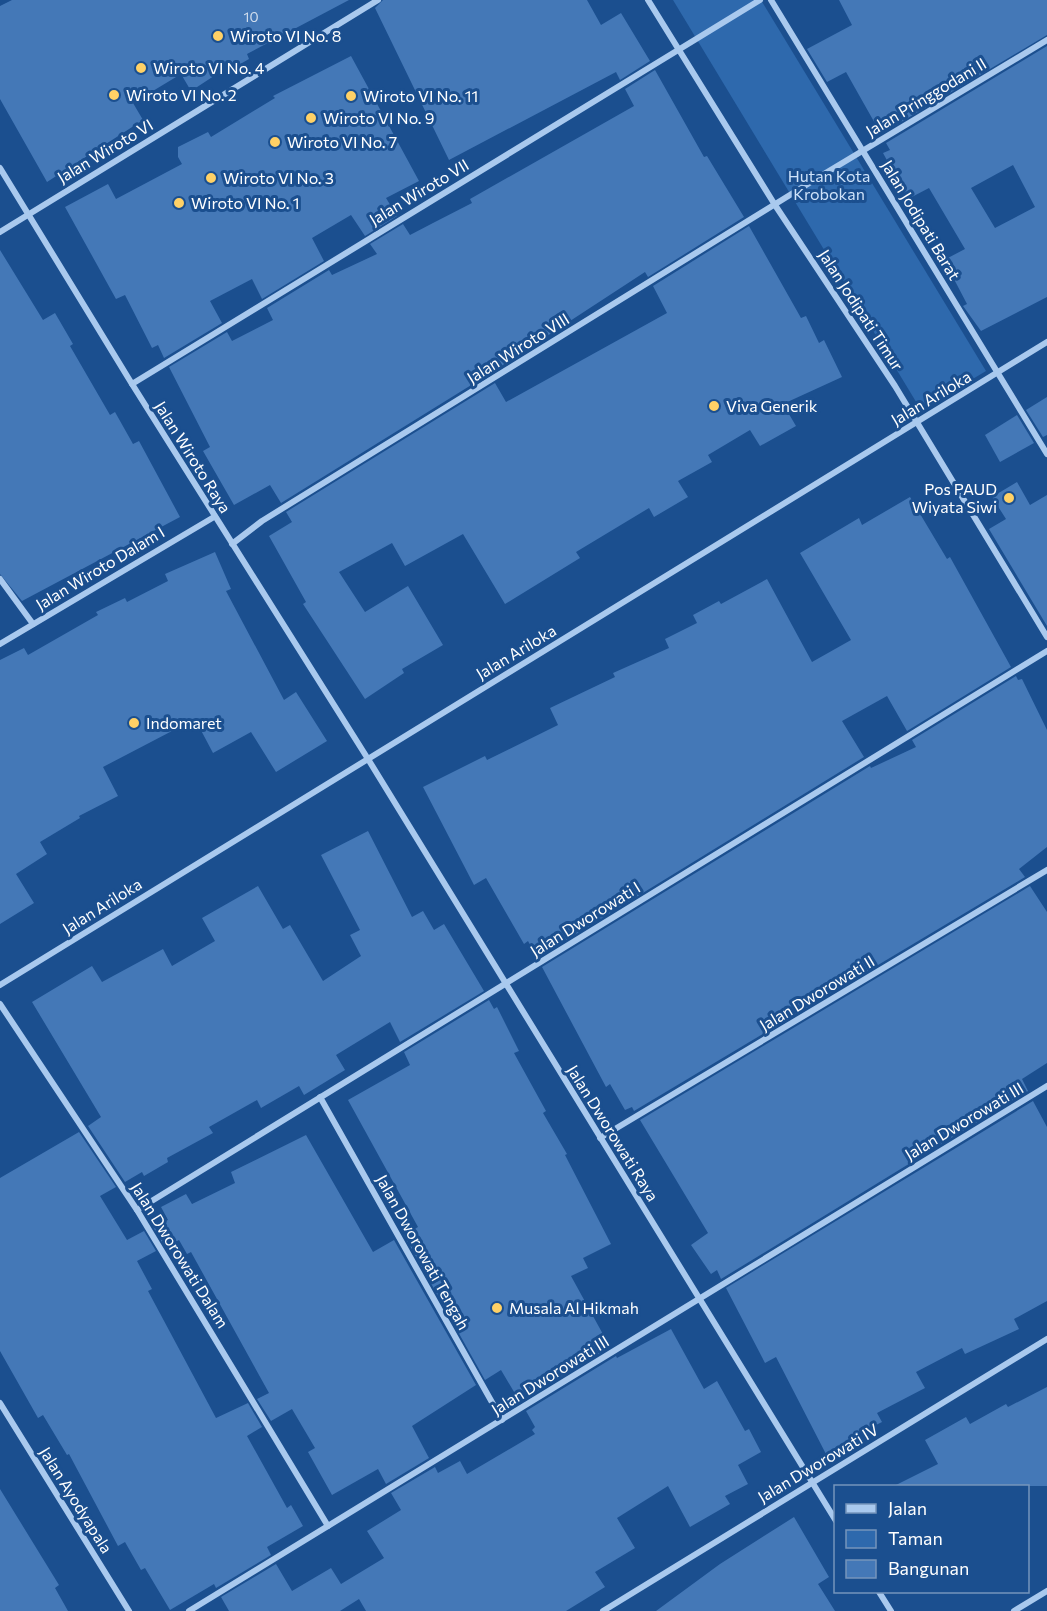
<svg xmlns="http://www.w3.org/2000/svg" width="1047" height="1611" font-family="Commissioner,sans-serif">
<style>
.green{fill:#2e69ad}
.building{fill:#4478b7;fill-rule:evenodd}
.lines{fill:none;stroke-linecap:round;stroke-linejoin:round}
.minor{stroke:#a9c9ee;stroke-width:6}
.poi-dot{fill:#ffd166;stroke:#1b4f8f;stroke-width:2}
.labels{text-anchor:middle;stroke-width:6;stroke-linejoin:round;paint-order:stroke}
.number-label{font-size:14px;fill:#d0dded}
.poi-label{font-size:16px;fill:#fff;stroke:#1b4f8f;text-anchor:start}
.street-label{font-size:16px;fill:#fff;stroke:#1b4f8f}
.park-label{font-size:16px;fill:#cfe3fa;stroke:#1b4f8f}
</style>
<rect width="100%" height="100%" fill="#1b4f8f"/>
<!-- green -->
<path class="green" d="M673,0H761L986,371L921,410Z"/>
<!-- building -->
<g class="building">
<path d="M12,0H349L247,54L249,59L221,75L220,72L191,91L181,74L133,103L143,120L47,182L0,99V6Z"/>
<path d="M383,0H587L601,25L621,13L650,61L620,80L616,72L449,160L375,8Z"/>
<path d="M839,0H1047V35L881,134L846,72L827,82L807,49L852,25Z"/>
<path d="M1047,46V297L981,331L963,306L967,304L944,260L965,249L929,188L908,199L883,153L890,150L886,143ZM1013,165L1035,207L995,228L971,188Z"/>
<path d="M351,56L419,181L386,198L397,216L365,236L351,215L312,238L324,261L262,299L252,279L210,301L222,323L164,358L158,345L152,348L125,295L116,299L65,207L108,184L116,199L182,164L178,157V147L208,132L211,137L275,98L273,96Z"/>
<path d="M655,70L704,157L707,156L744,217L648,277L645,272L489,374L281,503L270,485L234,505L203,451L210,447L169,367L227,332L232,341L273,320L267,308L329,270L332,275L377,254L370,244L403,224L410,235L433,223L472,203L470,199L634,106L625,89Z"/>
<path d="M749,226L801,318L806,316L819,343L824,340L842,377L783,404L796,426L760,446L750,430L708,455L712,462L678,481L688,497L654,517L649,508L576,552L580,558L505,604L463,534L405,566L392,543L339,572L365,612L408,586L443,645L402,669L404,673L365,699L303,604L306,602L269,536L292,522L286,512L495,383L506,402L667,313L653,286Z"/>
<path d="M0,250L43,320L55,313L73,344L70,346L110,415L115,412L133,444L139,441L180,517L22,601L0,574Z"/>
<path d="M1047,397V435L1043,437L1026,410Z"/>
<path d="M1017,415L1034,443L1000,462L985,435Z"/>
<path d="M1017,482L1030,505L1047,495V626L989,529L1006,519L992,497Z"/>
<path d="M910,497L947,559L950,557L1011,667L907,731L887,696L842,721L864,757L537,958L528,941L524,944L486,878L474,885L423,787L485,756L487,760L558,725L550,708L615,677L613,673L669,648L665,639L697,623L693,615L719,601L721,604L767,579L812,662L851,640L800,553L859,518L862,525Z"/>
<path d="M215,552L231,589L226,591L284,700L296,692L327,741L276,772L251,732L213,753L195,719L103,767L118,796L79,816L80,818L40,842L47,854L16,874L34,903L0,924V660L24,648L28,655L98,615L96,612L125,598L127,602L168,581L165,574Z"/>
<path d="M1016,676L1018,680L1022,679L1047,730V847L1019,869L1025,877L634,1111L632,1107L625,1110L610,1084L606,1087L542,967L870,766L871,768L916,747L912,740Z"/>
<path d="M368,831L412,917L423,911L434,930L444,924L484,991L400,1042L390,1022L336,1055L345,1070L304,1095L299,1086L261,1108L257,1100L209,1127L213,1133L167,1158L168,1162L144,1176L142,1172L125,1182L88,1126L101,1117L32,1002L92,966L102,982L163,949L172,966L215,941L202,918L258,886L283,929L290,925L323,981L361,956L350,935L360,930L321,855Z"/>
<path d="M1030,886L1047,912V1063L1022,1079L1028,1091L721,1279L717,1270L711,1274L691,1245L708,1233L640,1120Z"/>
<path d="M489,1000L494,1009L497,1007L519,1051L514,1053L546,1111L543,1113L567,1154L565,1155L611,1244L583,1258L588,1268L571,1276L610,1347L520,1402L501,1370L485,1380L404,1235L418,1227L348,1100L410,1065L404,1052Z"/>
<path d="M1033,1101L1047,1127V1301L1014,1319L1019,1329L965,1354L962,1348L916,1372L925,1388L877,1413L882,1422L858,1434L861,1439L827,1456L776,1357L765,1363L726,1288Z"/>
<path d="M79,1132L116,1187L100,1196L127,1240L144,1231L156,1251L137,1261L152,1289L148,1291L216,1418L248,1403L262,1427L247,1436L287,1508L291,1505L303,1526L267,1547L271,1555L216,1588L214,1584L170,1610L145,1568L141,1570L125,1542L118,1546L69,1454L67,1455L43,1415L38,1418L0,1351V1178Z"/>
<path d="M306,1135L373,1252L394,1240L476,1385L412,1426L429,1458L386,1484L378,1469L332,1495L308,1452L315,1448L292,1409L271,1421L257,1399L269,1393L191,1252L187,1254L179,1240L165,1247L153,1227L168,1220L161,1207L186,1194L192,1204L235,1183L231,1172Z"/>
<path d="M671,1329L704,1389L717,1381L745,1431L749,1429L761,1452L738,1465L748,1484L725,1496L730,1504L690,1527L668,1486L617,1518L635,1548L595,1572L605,1587L566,1611H366L359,1599L340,1611H229L221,1597L276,1564L292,1591L331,1568L341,1584L384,1558L367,1531L401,1510L391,1493L435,1467L438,1473L460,1461L467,1474L535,1434L532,1430L535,1427L526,1411L616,1356L617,1358Z"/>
<path d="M1047,1387V1486H894L938,1464L925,1440L966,1417L970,1424L1006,1404L1008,1407Z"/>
<path d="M0,1489L59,1585L55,1588L68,1611H0Z"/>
<path d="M794,1517L829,1577L818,1584L835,1611H656L720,1564Z"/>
</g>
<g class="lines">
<!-- minor -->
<g class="minor">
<path d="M648,0L775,205L895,386L1047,637"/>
<path d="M771,0L1047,454"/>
<path d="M0,168L132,384L368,759L836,1521"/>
<path d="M0,232L378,0"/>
<path d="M132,384L760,0"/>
<path d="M232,544L262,521L819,177L1047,40"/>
<path d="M0,579L33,624"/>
<path d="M0,644L214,517"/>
<path d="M0,985L1047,342"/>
<path d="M0,1004L137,1210L328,1526"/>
<path d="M320,1097L502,1420"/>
<path d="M600,1138L1047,870"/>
<path d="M137,1210L1047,651"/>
<path d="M0,1403L129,1611"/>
<path d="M879,1592L891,1611"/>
<path d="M189,1611L1047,1086"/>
<path d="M603,1611L1047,1339"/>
<path d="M1014,1611L1047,1591"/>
</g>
</g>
<!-- markers -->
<g class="poi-dot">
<circle cx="218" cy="36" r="6"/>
<circle cx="141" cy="68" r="6"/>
<circle cx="114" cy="95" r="6"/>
<circle cx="351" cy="96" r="6"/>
<circle cx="311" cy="118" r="6"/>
<circle cx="275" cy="142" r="6"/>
<circle cx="211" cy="178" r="6"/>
<circle cx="179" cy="203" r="6"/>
<circle cx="714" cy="406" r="6"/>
<circle cx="1009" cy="498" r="6"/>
<circle cx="134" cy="723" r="6"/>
<circle cx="497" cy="1308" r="6"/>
</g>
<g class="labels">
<!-- number labels -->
<g class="number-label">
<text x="251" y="22">10</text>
</g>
<!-- poi labels -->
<g class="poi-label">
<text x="230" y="42">Wiroto VI No. 8</text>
<text x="153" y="74">Wiroto VI No. 4</text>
<text x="126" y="101">Wiroto VI No. 2</text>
<text x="363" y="102">Wiroto VI No. 11</text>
<text x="323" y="124">Wiroto VI No. 9</text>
<text x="287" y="148">Wiroto VI No. 7</text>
<text x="223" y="184">Wiroto VI No. 3</text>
<text x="191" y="209">Wiroto VI No. 1</text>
<text x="726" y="412">Viva Generik</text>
<text x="997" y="495" text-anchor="end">Pos PAUD<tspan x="997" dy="18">Wiyata Siwi</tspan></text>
<text x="146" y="729">Indomaret</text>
<text x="509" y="1314">Musala Al Hikmah</text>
</g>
<!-- street labels -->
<g class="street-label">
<text transform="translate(926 97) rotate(-31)" y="6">Jalan Pringgodani II</text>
<text transform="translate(105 151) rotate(-31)" y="6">Jalan Wiroto VI</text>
<text transform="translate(419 192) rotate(-31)" y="6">Jalan Wiroto VII</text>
<text transform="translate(921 220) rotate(59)" y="6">Jalan Jodipati Barat</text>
<text transform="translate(861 310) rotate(57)" y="6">Jalan Jodipati Timur</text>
<text transform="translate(518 348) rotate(-32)" y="6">Jalan Wiroto VIII</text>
<text transform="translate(931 398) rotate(-31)" y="6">Jalan Ariloka</text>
<text transform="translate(193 457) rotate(58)" y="6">Jalan Wiroto Raya</text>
<text transform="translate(100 568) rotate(-31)" y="6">Jalan Wiroto Dalam I</text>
<text transform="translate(516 652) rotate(-31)" y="6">Jalan Ariloka</text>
<text transform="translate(102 906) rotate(-32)" y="6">Jalan Ariloka</text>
<text transform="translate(585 919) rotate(-32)" y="6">Jalan Dworowati I</text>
<text transform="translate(817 993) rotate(-31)" y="6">Jalan Dworowati II</text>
<text transform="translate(964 1121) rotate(-31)" y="6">Jalan Dworowati III</text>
<text transform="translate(613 1133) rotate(58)" y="6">Jalan Dworowati Raya</text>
<text transform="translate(423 1252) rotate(61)" y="6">Jalan Dworowati Tengah</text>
<text transform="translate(180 1255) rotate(58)" y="6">Jalan Dworowati Dalam</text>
<text transform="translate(550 1375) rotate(-32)" y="6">Jalan Dworowati III</text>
<text transform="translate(818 1463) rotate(-31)" y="6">Jalan Dworowati IV</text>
<text transform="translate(76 1500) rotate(58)" y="6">Jalan Ayodyapala</text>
</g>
<!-- park labels -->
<g class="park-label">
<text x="829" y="182">Hutan Kota<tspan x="829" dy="18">Krobokan</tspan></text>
</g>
</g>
<!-- legend -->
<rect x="834" y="1485" width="195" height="108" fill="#1b4f8f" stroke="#7695bc" stroke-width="1.5"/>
<rect x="846" y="1504" width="30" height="9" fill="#a9c9ee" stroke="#7695bc" stroke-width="1.5"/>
<text x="888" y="1515" font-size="18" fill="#ffffff">Jalan</text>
<rect x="846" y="1530" width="30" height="18" fill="#2e69ad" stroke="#7695bc" stroke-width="1.5"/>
<text x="888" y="1545" font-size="18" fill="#ffffff">Taman</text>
<rect x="846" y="1560" width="30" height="18" fill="#4478b7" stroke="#7695bc" stroke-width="1.5"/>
<text x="888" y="1575" font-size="18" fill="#ffffff">Bangunan</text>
</svg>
